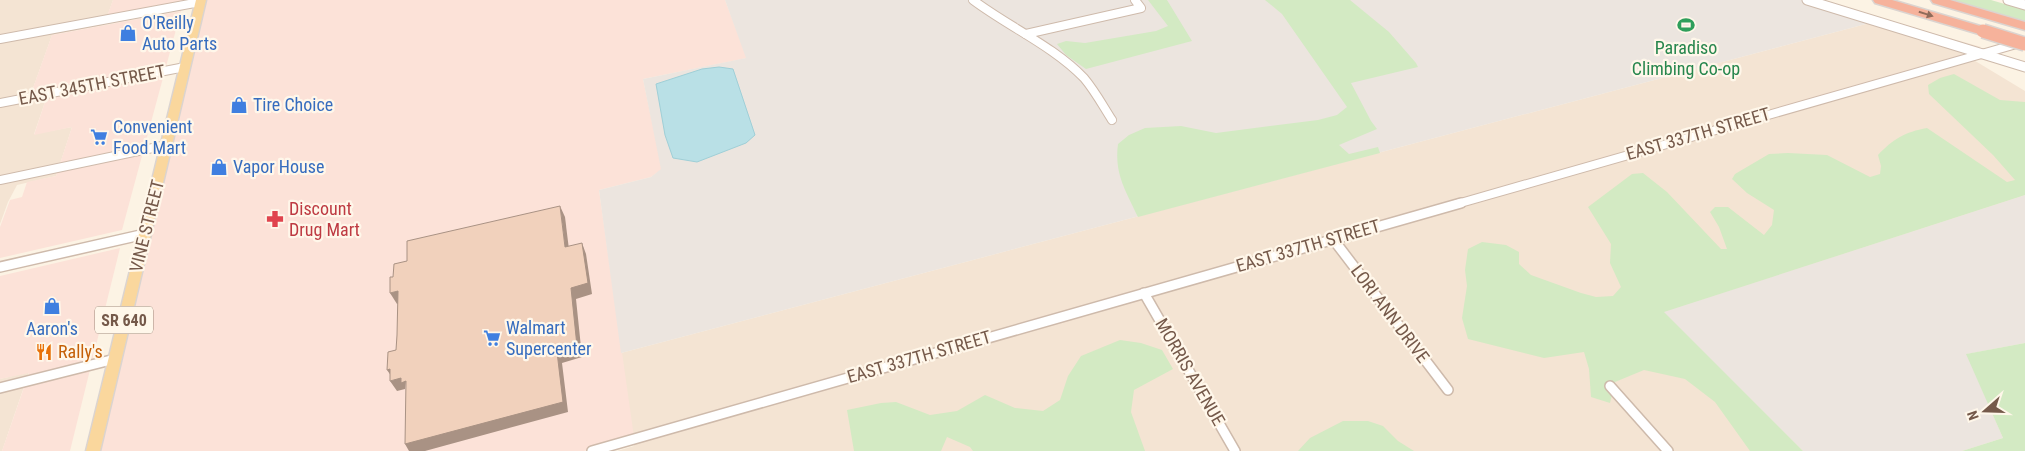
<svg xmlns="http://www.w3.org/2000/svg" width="2025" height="451" font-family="'Roboto Condensed',sans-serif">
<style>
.residential{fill:#f4e4d3}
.commercial{fill:#fce2d8}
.industrial{fill:#ece5df}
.green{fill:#d3eac3}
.water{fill:#b9e0e6;stroke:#9fcfd7}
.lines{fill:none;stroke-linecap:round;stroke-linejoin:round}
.minor-far1-casing{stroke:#cebaab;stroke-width:10}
.minor-casing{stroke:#cebaab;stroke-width:12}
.tertiary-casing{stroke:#cebaab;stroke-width:11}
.primary-casing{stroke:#dbd4d0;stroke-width:3}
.motorway-casing{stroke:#dbd4d0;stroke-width:3}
.minor-far1{stroke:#fff;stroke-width:8}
.minor{stroke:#fff;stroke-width:9}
.tertiary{stroke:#fff;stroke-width:9}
.primary{fill:#fad79d;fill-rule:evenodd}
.motorway{fill:#f6b29b;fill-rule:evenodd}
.motorway-bridge-casing{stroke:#dbd4d0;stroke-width:16;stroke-linecap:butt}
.motorway-bridge{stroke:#f6b29b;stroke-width:13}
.shaded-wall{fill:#a99284}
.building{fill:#f1d1bc;stroke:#a99284}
.oneway{fill:#8f6b5a}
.labels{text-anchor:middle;stroke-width:4.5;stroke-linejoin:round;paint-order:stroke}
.shield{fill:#fff7ea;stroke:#9e887a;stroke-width:1}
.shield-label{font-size:16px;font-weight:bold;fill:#75594a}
.shop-label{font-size:18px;fill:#366cbe;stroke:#fff7ea;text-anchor:start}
.leisure-label{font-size:18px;fill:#27864d;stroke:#fff7ea}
.street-label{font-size:18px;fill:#75594a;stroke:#fff7ea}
.health-label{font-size:18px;fill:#be3a42;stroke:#fff7ea;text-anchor:start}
.food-label{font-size:18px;fill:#c56008;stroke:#fff7ea;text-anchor:start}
</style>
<rect width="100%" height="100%" fill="#fcf3e4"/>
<!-- residential -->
<g class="residential">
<path d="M0,0H113L104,25L52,35L28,102L46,99L34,134L72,127L56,176L17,185L8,202L0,224Z"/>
<path d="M1876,17L1981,47L1962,53L2025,91V195L1664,312L1803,451H617L634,446L621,353L1866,24Z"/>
<path d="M29,372L2,451H0V379Z"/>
</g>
<!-- commercial -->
<g class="commercial">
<path d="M113,0H197L106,19Z"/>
<path d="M203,0H725L747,58L643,79L662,169L651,177L599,190L634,437L584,451H98Z"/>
<path d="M181,11L122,230L0,258V227L10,200L22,197L27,182L56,176L72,127L34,135L46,99L28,102L52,35Z"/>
<path d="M120,248L70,451H2L29,373L0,379V276Z"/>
</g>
<!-- industrial -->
<g class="industrial">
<path d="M725,0H1823L1876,17L1866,24L621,353L599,190L651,177L661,169L643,79L746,58Z"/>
<path d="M2025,195V343L1967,354L2003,438L1962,451H1803L1663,312Z"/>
</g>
<!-- green -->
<g class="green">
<path d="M1148,0H1167L1192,41L1086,69L1066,55L1057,44L1066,41L1085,43L1156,31L1168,26Z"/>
<path d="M1265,0H1350L1389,32L1416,63L1418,67L1351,83L1371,121L1377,129L1339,145L1349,154L1378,147L1380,153L1138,217C1126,191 1114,174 1118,144L1129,135L1145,128L1181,126L1216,133L1318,120L1337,115L1347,107L1282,14Z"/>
<path d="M1946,0H1991L2025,10V23Z"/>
<path d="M1954,74L2000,100L2025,102V195L1664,312L1803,451H1750L1715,402L1685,379L1644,370L1615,382L1610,403L1591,397L1589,369L1584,352L1544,358L1468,339L1462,318L1467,286L1465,270L1468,249L1482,242L1506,245L1519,252V264L1531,275L1581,293L1596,297L1613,296L1621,287L1610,263L1611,244L1588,207L1632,174L1643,173L1667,192L1721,249H1727L1719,227L1710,212L1715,207H1728L1764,235L1772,225L1774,210L1747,193L1732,179L1735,174L1769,154L1788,153L1827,155L1870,177L1880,174L1881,166L1878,155C1893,139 1905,132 1927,128L2007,182L2015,180L1993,155L1929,94L1928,85L1940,78Z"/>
<path d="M1120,340L1141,343L1162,350L1173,369L1134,390L1131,412L1145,451H973L970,447L947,437L941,451H854L847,410L881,403L896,402L930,415L957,411L985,395L1015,408L1043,411L1060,400L1068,376L1081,356Z"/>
<path d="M2025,343V451H1962L2003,438L1966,354Z"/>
<path d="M1343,421H1368L1383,426L1398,441L1414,451H1298L1310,438Z"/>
</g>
<!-- water -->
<path class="water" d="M719,67L733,69L755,135L746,143L697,162L673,158L665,135L656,84L702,69Z"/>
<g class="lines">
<!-- minor-far1 casing -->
<g class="minor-far1-casing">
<g id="minor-far1">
<path d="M973,0C1009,27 1053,46 1084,78C1095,91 1103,106 1112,120"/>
<path d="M1026,34L1141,8L1135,0"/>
<path d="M0,39L200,2"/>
<path d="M0,103L185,67"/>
<path d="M0,180L167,145"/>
<path d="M1457,204L2020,43"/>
</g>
</g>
<!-- minor casing -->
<g class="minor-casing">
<g id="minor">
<path d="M1333,239L1448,390"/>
<path d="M0,267L145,234"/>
<path d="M1144,293L1235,451"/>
<path d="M1610,386L1668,451"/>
<path d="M0,388L115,359"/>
<path d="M592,451L1461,203"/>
</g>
</g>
<!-- tertiary casing -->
<g class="tertiary-casing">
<g id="tertiary">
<path d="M1807,0L2025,67"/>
<path d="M2008,0L2025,5"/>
</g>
</g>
<!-- primary casing -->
<g class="primary-casing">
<path id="primary" d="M196,0H206L100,451H86Z"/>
</g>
<!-- motorway casing -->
<g class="motorway-casing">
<g id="motorway">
<path d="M1873,0H1892L1987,28L1989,31L1987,34H1979L1875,3Z"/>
<path d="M1931,0H1950L2025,22V30L1933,3Z"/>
</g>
</g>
<!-- minor-far1 -->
<use href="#minor-far1" class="minor-far1"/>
<!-- minor -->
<use href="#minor" class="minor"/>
<!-- tertiary -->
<use href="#tertiary" class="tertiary"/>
<!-- primary -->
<use href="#primary" class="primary"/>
<!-- motorway -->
<use href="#motorway" class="motorway"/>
<!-- motorway-bridge casing -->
<g class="motorway-bridge-casing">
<path id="motorway-bridge" d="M1983,31L2025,44"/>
</g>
<!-- motorway-bridge -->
<use href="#motorway-bridge" class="motorway-bridge"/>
</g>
<!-- shaded-wall -->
<g class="shaded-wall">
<path d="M560,206L565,217L570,258L565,247Z"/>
<path d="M582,243L586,254L592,294L576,299L582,357L562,363L568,412L425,451H409L405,444L557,352L571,288Z"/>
<path d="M398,291L404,302L397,304L390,293Z"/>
<path d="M390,369L406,381L405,389L397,391L390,381L394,380L387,370Z"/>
</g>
<!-- building -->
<path class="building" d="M560,206L565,247L582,243L588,283L571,288L577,346L557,352L563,402L405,444L406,381L401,383V378L390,381V369L387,370L388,352L396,350L397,335L398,291L390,293V277H393L394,264L407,261V241Z"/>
<!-- one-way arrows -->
<defs><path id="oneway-solid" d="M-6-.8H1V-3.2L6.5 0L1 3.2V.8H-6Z" transform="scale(1.25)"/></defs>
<use class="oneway" href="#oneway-solid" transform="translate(1926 14) rotate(17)"/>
<!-- icons -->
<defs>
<g id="stadium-bare" transform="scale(1.35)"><path d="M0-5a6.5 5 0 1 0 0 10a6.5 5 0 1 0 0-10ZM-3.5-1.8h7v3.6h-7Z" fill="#2e9e5b" stroke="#fff7ea" stroke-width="2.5" paint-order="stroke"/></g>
<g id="shop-bare" transform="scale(1.35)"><path d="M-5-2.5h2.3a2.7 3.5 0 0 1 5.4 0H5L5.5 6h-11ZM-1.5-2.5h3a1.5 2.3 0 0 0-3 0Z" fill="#3f7fe0" stroke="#fff7ea" stroke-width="2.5" paint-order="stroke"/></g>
<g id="supermarket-bare" transform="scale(1.35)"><path d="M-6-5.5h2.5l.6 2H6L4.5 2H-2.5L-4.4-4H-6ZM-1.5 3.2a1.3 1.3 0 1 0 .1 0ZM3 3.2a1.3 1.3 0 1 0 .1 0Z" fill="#3f7fe0" stroke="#fff7ea" stroke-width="2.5" paint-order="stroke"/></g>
<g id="pharmacy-bare" transform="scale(1.35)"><path d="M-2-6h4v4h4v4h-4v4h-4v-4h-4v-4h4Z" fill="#e0444e" stroke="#fff7ea" stroke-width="2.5" paint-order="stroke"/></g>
<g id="restaurant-bare" transform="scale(1.35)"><path d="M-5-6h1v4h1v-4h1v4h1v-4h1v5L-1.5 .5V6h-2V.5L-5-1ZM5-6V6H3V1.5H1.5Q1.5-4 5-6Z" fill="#e8710a" stroke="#fff7ea" stroke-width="2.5" paint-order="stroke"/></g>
</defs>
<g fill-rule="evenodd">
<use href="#stadium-bare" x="1686" y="25"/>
<use href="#shop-bare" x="128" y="33"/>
<use href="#shop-bare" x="239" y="105"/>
<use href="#supermarket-bare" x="99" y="137"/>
<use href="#shop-bare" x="219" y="167"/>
<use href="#pharmacy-bare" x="275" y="219"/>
<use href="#shop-bare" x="52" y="306"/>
<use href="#supermarket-bare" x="492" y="338"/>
<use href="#restaurant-bare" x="44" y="352"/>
</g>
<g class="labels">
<!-- shield labels -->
<rect class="shield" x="95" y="306.5" width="58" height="27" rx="4"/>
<g class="shield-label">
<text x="124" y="326">SR 640</text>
</g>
<!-- shop labels -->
<g class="shop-label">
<text x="142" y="29">O'Reilly<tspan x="142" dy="21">Auto Parts</tspan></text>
<text x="253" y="111">Tire Choice</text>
<text x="113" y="133">Convenient<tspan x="113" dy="21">Food Mart</tspan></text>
<text x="233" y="173">Vapor House</text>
<text x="506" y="334">Walmart<tspan x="506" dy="21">Supercenter</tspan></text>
<text x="52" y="335" text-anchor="middle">Aaron's</text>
</g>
<!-- leisure labels -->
<g class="leisure-label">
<text x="1686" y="54">Paradiso<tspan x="1686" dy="21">Climbing Co-op</tspan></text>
</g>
<!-- street labels -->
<g class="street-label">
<text transform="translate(92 85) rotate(-11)" y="6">EAST 345TH STREET</text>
<text transform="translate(1698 134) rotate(-16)" y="6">EAST 337TH STREET</text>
<text transform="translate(147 226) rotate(-76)" y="6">VINE STREET</text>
<text transform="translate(1308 246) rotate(-16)" y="6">EAST 337TH STREET</text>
<text transform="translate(1390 314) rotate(53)" y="6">LORI ANN DRIVE</text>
<text transform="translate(919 357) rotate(-16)" y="6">EAST 337TH STREET</text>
<text transform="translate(1190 372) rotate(60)" y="6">MORRIS AVENUE</text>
</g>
<!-- health labels -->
<g class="health-label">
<text x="289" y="215">Discount<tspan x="289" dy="21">Drug Mart</tspan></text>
</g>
<!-- food labels -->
<g class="food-label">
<text x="58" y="358">Rally's</text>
</g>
</g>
<!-- north arrow -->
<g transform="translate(1985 411) rotate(250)" stroke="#fff7ea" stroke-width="4" paint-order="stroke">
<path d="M0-4L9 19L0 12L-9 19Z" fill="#75594a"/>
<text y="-8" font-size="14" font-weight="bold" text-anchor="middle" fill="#75594a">N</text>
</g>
</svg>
